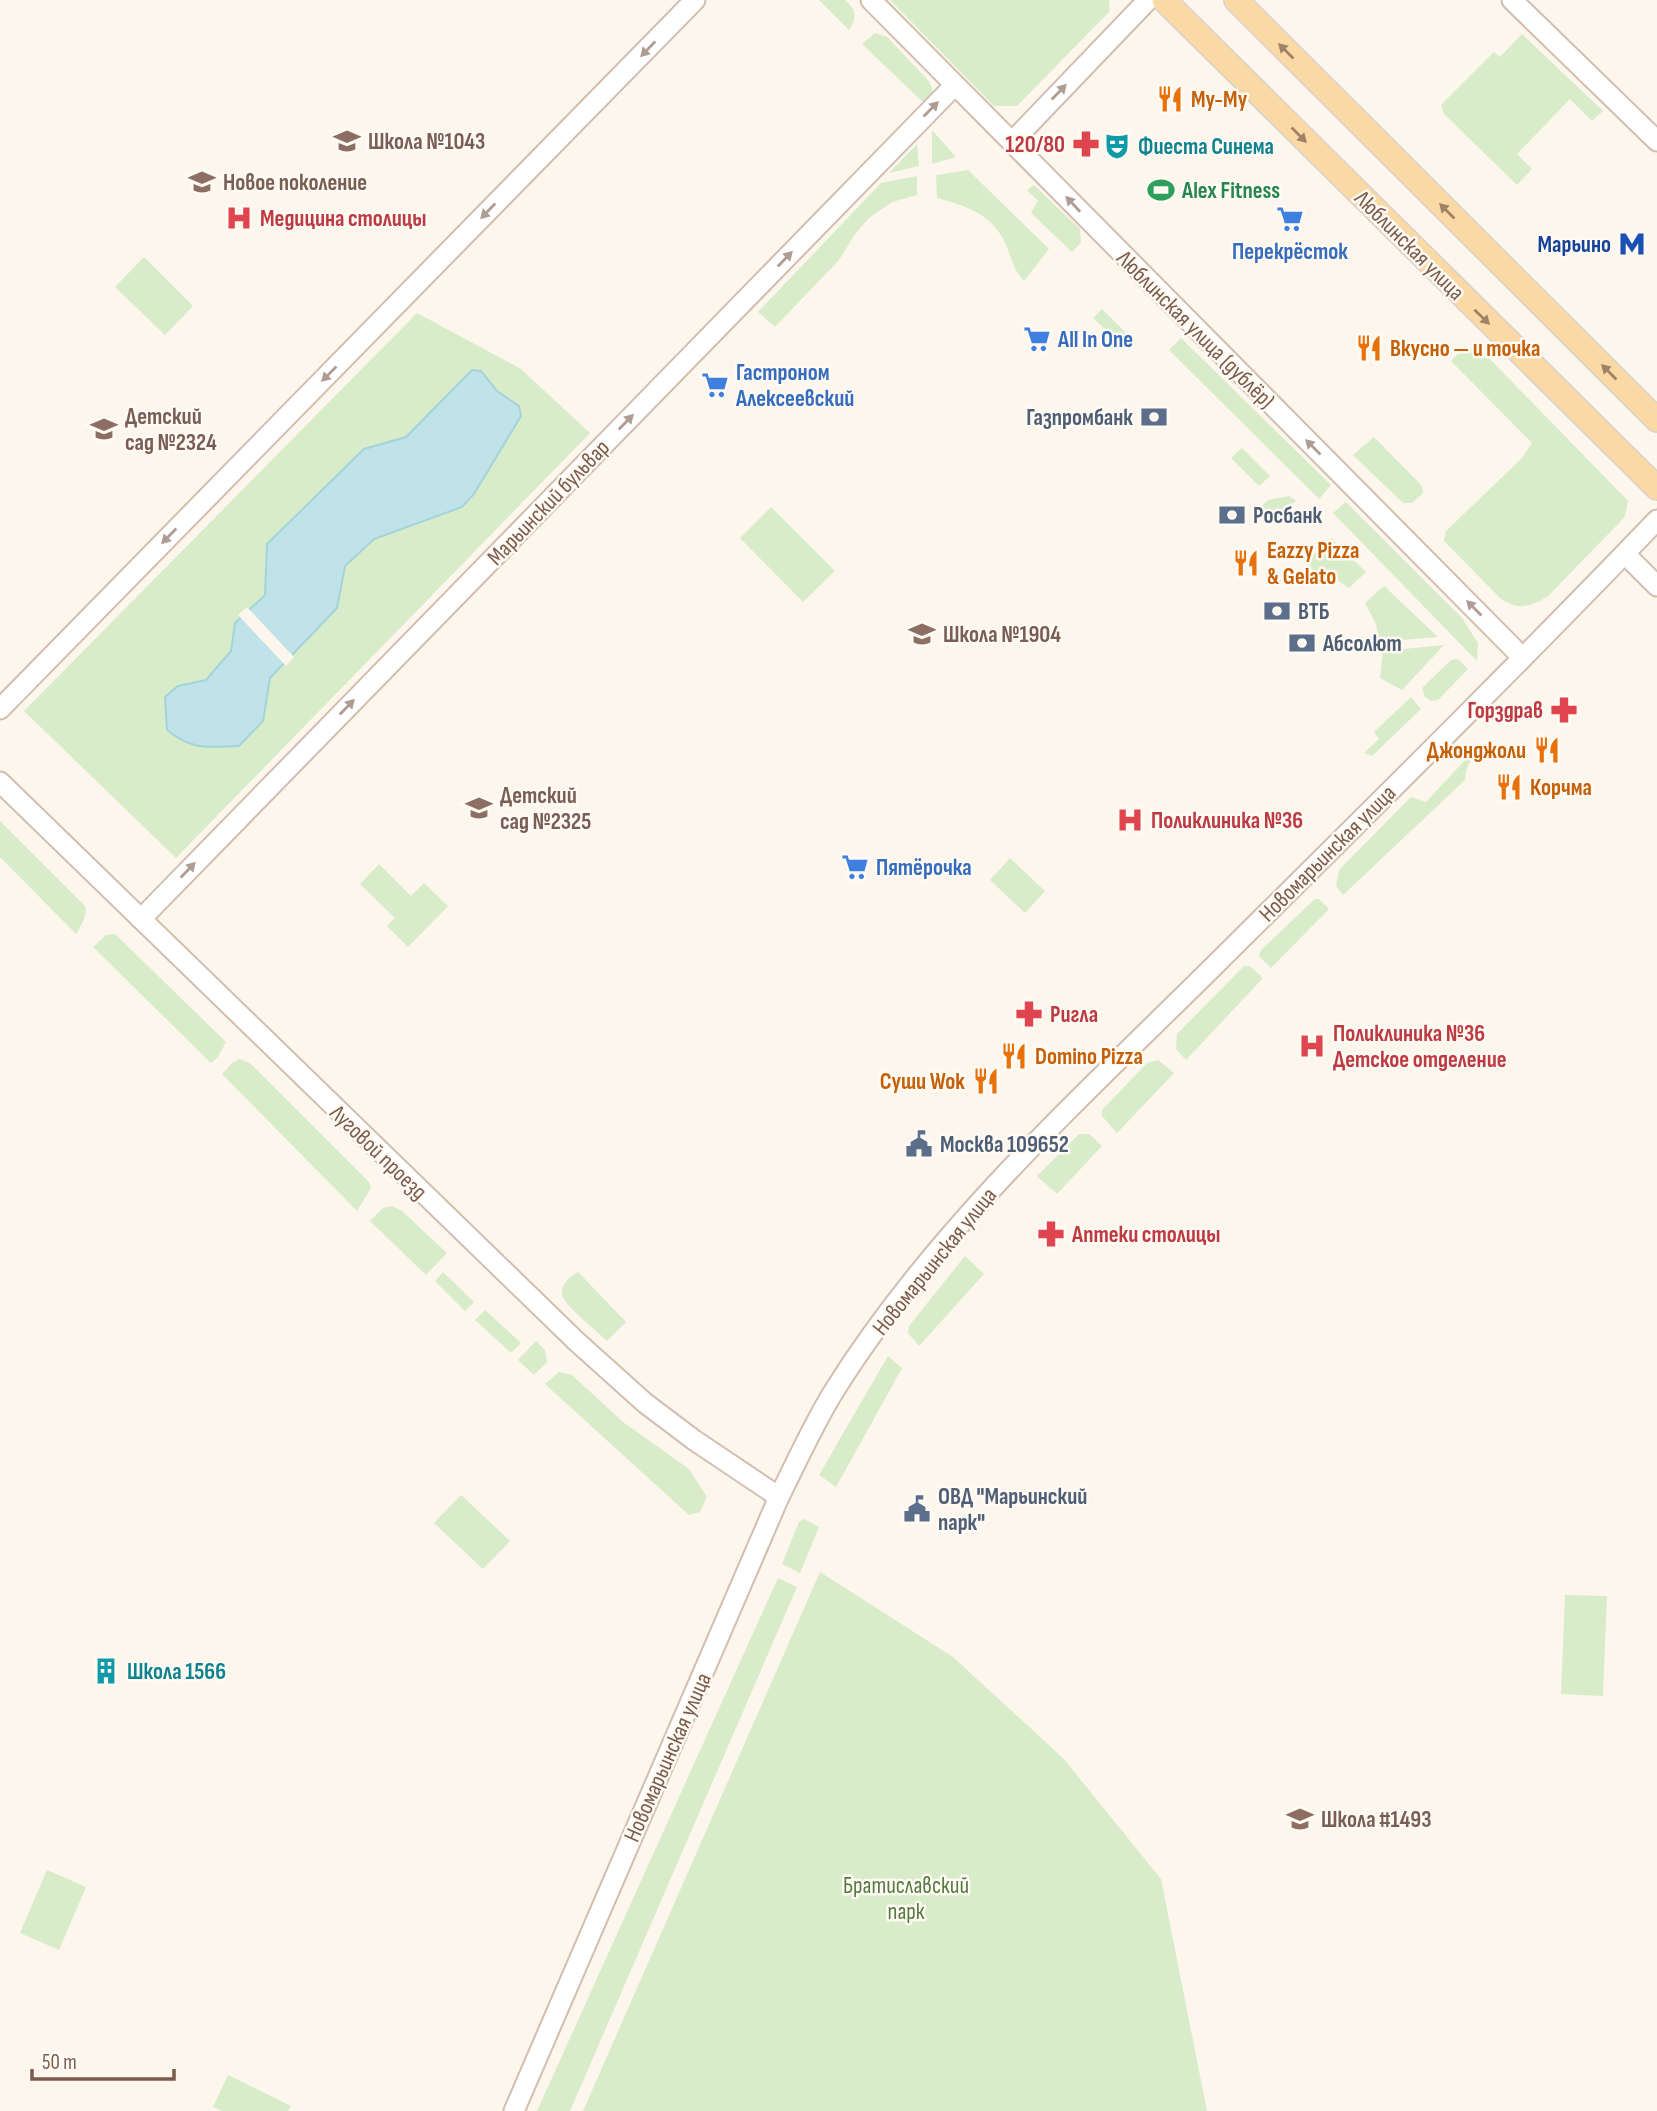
<svg xmlns="http://www.w3.org/2000/svg" width="1657" height="2111" font-family="'Sofia Sans Condensed',sans-serif">
<style>
.green{fill:#d8ecc9}
.water{fill:#bfe3e8;stroke:#a5d3da;stroke-width:2}
.pier{fill:#fdf6ec}
.lines{fill:none;stroke-linecap:round;stroke-linejoin:round}
.minor-casing{stroke:#d1beb0;stroke-width:23}
.major-casing{stroke:#dad1cd;stroke-width:26}
.minor{stroke:#fff;stroke-width:19}
.major{stroke:#fbd9a5;stroke-width:23}
.oneway{fill:#af9d94}
.oneway2{fill:#a18267}
.labels{text-anchor:middle;stroke-width:5;stroke-linejoin:round;paint-order:stroke}
.food-label{font-size:23px;font-weight:bold;fill:#c56008;stroke:#fffaf3;text-anchor:start}
.education-label{font-size:23px;font-weight:bold;fill:#785e54;stroke:#fffaf3;text-anchor:start}
.health-label{font-size:23px;font-weight:bold;fill:#be3a42;stroke:#fffaf3;text-anchor:start}
.culture-label{font-size:23px;font-weight:bold;fill:#0d838f;stroke:#fffaf3;text-anchor:start}
.leisure-label{font-size:23px;font-weight:bold;fill:#27864d;stroke:#fffaf3;text-anchor:start}
.transit-label{font-size:23px;font-weight:bold;fill:#164399;stroke:#fffaf3;text-anchor:end}
.street-label{font-size:23px;fill:#7a5c4d;stroke:#fffaf3}
.shop-label{font-size:23px;font-weight:bold;fill:#366cbe;stroke:#fffaf3;text-anchor:start}
.service-label{font-size:23px;font-weight:bold;fill:#4e5e75;stroke:#fffaf3;text-anchor:start}
.park-label{font-size:23px;fill:#537a41;stroke:#fffaf3}
</style>
<rect width="100%" height="100%" fill="#fdf6ec"/>
<!-- green -->
<g class="green">
<path d="M819,0H845C857,11 857,16 849,30Z"/>
<path d="M890,0H1109L1110,11L1017,106H994Z"/>
<path d="M875,33L887,37L928,80C935,91 933,96 927,106L862,44Z"/>
<path d="M1522,34L1603,111L1592,121L1570,99L1517,154L1532,169L1517,185L1444,114L1441,105L1494,52L1500,57Z"/>
<path d="M932,130L956,157L932,164Z"/>
<path d="M917,144L919,166L889,173Z"/>
<path d="M968,170L1049,249L1024,281C1011,268 1011,252 1002,237C988,212 962,205 937,198L936,175Z"/>
<path d="M917,176V195L892,202L869,218L855,234L839,260L775,327L758,312L881,183Z"/>
<path d="M1034,185L1080,229L1081,242L1072,252L1031,213L1038,201L1027,190Z"/>
<path d="M144,257L193,306L165,335L115,287Z"/>
<path d="M1102,309L1126,333L1118,341L1093,318Z"/>
<path d="M417,313L521,369L590,433L176,858L24,711Z"/>
<path d="M1181,338L1331,485L1319,499L1169,350Z"/>
<path d="M1467,348H1474L1484,353L1628,501L1625,516L1619,523L1548,596C1531,607 1517,611 1500,598L1444,541L1446,531L1521,459L1532,443L1451,361L1461,351Z"/>
<path d="M1374,437L1422,486L1423,493L1412,503H1403L1353,455Z"/>
<path d="M1242,448L1270,476L1259,486L1231,458Z"/>
<path d="M1289,496L1296,501L1278,514L1266,518L1262,506L1268,500Z"/>
<path d="M1346,502L1462,618L1478,643L1477,661L1333,513Z"/>
<path d="M771,507L835,571L803,602L740,538Z"/>
<path d="M1331,538L1366,572L1349,588L1331,576L1312,571L1309,559Z"/>
<path d="M1384,586L1438,637L1379,642L1376,624L1365,603Z"/>
<path d="M1444,645L1402,690L1380,678L1383,651Z"/>
<path d="M1458,659L1468,669L1438,700L1431,701L1425,697L1422,688L1451,660Z"/>
<path d="M1411,697L1421,709L1372,756L1364,753L1379,739L1374,732Z"/>
<path d="M1480,744L1467,767L1465,780L1343,895L1336,886L1339,870L1411,797L1426,802Z"/>
<path d="M0,821L86,907C86,918 82,924 76,934L0,857Z"/>
<path d="M1010,858L1045,891L1025,913L990,880Z"/>
<path d="M379,864L411,896L424,883L448,906L408,947L387,926L395,918L360,884Z"/>
<path d="M1315,899H1319L1329,909L1271,968L1259,956L1261,950Z"/>
<path d="M115,934L226,1042L218,1057L211,1063L93,947L106,935Z"/>
<path d="M1244,966H1250L1263,978L1186,1060L1176,1049L1177,1034Z"/>
<path d="M240,1059L251,1064L369,1182L371,1188L357,1211L222,1074L232,1063Z"/>
<path d="M1158,1060L1174,1073L1117,1133L1102,1116V1110L1147,1063Z"/>
<path d="M1079,1134H1089L1102,1146L1057,1194L1037,1176Z"/>
<path d="M392,1206L402,1211L447,1253L426,1275L370,1221L383,1208Z"/>
<path d="M965,1256L984,1274L919,1346L908,1333L909,1326Z"/>
<path d="M443,1272L474,1302L465,1311L435,1281Z"/>
<path d="M578,1272L626,1322L607,1341C597,1331 570,1310 564,1299C557,1288 569,1277 578,1272Z"/>
<path d="M485,1310L521,1343L511,1353L475,1320Z"/>
<path d="M536,1341L545,1350L547,1362L534,1375L518,1360Z"/>
<path d="M888,1356L902,1368L836,1487L819,1475Z"/>
<path d="M559,1372L572,1375L623,1422L689,1469L707,1497L700,1512L689,1515L545,1384Z"/>
<path d="M461,1495L510,1541L483,1569L434,1523Z"/>
<path d="M804,1519L819,1527L800,1573L782,1564L799,1522Z"/>
<path d="M820,1572L953,1657L1063,1758L1161,1879L1207,2111H583Z"/>
<path d="M778,1578L797,1587L570,2111H537Z"/>
<path d="M1565,1595L1607,1596L1603,1696L1561,1694Z"/>
<path d="M47,1870L86,1887L59,1950L20,1933Z"/>
<path d="M228,2075L291,2106L288,2111H222L213,2107Z"/>
</g>
<!-- water -->
<path class="water" d="M472,370L481,371L497,391L519,406L521,416L474,494L462,507L374,539L345,566L337,608L270,678L263,721L239,746C207,747 193,751 167,730L165,697L178,686L206,680L231,651L235,623L265,595L267,544L364,449L406,437Z"/>
<!-- pier -->
<path class="pier" d="M247,607L294,657L286,666L238,615Z"/>
<g class="lines">
<!-- minor casing -->
<g class="minor-casing">
<g id="minor">
<path d="M871,0L1522,657"/>
<path d="M1512,0L1657,141"/>
<path d="M1012,142L1148,0"/>
<path d="M1625,554L1657,586"/>
<path d="M0,709L695,0"/>
<path d="M0,782L576,1341L645,1403L694,1440L779,1497"/>
<path d="M141,919L955,85"/>
<path d="M514,2111L779,1497C797,1461 813,1425 834,1391C935,1229 1083,1096 1218,962C1365,816 1513,670 1657,520"/>
</g>
</g>
<!-- major casing -->
<g class="major-casing">
<g id="major">
<path d="M1164,0L1657,488"/>
<path d="M1236,0L1657,420"/>
</g>
</g>
<!-- minor -->
<use href="#minor" class="minor"/>
<!-- major -->
<use href="#major" class="major"/>
</g>
<!-- one-way arrows -->
<defs><path id="oneway-solid" d="M-6-.8H1V-3.2L6.5 0L1 3.2V.8H-6Z" transform="scale(1.75)"/></defs>
<g class="oneway">
<use href="#oneway-solid" transform="translate(648 49) rotate(134)"/>
<use href="#oneway-solid" transform="translate(1059 92) rotate(-46)"/>
<use href="#oneway-solid" transform="translate(931 109) rotate(-45)"/>
<use href="#oneway-solid" transform="translate(1073 204) rotate(-133)"/>
<use href="#oneway-solid" transform="translate(488 211) rotate(134)"/>
<use href="#oneway-solid" transform="translate(785 259) rotate(-46)"/>
<use href="#oneway-solid" transform="translate(329 374) rotate(135)"/>
<use href="#oneway-solid" transform="translate(626 422) rotate(-46)"/>
<use href="#oneway-solid" transform="translate(1313 447) rotate(-135)"/>
<use href="#oneway-solid" transform="translate(169 536) rotate(134)"/>
<use href="#oneway-solid" transform="translate(1474 608) rotate(-135)"/>
<use href="#oneway-solid" transform="translate(347 707) rotate(-46)"/>
<use href="#oneway-solid" transform="translate(188 870) rotate(-46)"/>
</g>
<g class="oneway2">
<use href="#oneway-solid" transform="translate(1286 51) rotate(-135)"/>
<use href="#oneway-solid" transform="translate(1299 135) rotate(45)"/>
<use href="#oneway-solid" transform="translate(1447 211) rotate(-135)"/>
<use href="#oneway-solid" transform="translate(1482 317) rotate(44)"/>
<use href="#oneway-solid" transform="translate(1609 372) rotate(-135)"/>
</g>
<!-- icons -->
<defs>
<g id="restaurant-bare" transform="scale(2.1)"><path d="M-5-6h1v4h1v-4h1v4h1v-4h1v5L-1.5 .5V6h-2V.5L-5-1ZM5-6V6H3V1.5H1.5Q1.5-4 5-6Z" fill="#e8710a" stroke="#fffaf3" stroke-width="2.5" paint-order="stroke"/></g>
<g id="school-bare" transform="scale(2.1)"><path d="M0-5L7-2L0 1L-7-2ZM-4 1L0 2.5L4 1V4Q0 6-4 4Z" fill="#8d6e63" stroke="#fffaf3" stroke-width="2.5" paint-order="stroke"/></g>
<g id="pharmacy-bare" transform="scale(2.1)"><path d="M-2-6h4v4h4v4h-4v4h-4v-4h-4v-4h4Z" fill="#e0444e" stroke="#fffaf3" stroke-width="2.5" paint-order="stroke"/></g>
<g id="theatre-bare" transform="scale(2.1)"><path d="M-5-5.5Q0-4 5-5.5V0Q5 5 0 6Q-5 5-5 0ZM-3.3-2.5H-1v1.5H-3.3ZM1-2.5H3.3v1.5H1ZM-2.8 1Q0 5.5 2.8 1Z" fill="#0f9aa8" stroke="#fffaf3" stroke-width="2.5" paint-order="stroke"/></g>
<g id="stadium-bare" transform="scale(2.1)"><path d="M0-5a6.5 5 0 1 0 0 10a6.5 5 0 1 0 0-10ZM-3.5-1.8h7v3.6h-7Z" fill="#2e9e5b" stroke="#fffaf3" stroke-width="2.5" paint-order="stroke"/></g>
<g id="hospital-bare" transform="scale(2.1)"><path d="M-5-5h3v3.5h4V-5h3V5h-3V1.5h-4V5h-3Z" fill="#e0444e" stroke="#fffaf3" stroke-width="2.5" paint-order="stroke"/></g>
<g id="supermarket-bare" transform="scale(2.1)"><path d="M-6-5.5h2.5l.6 2H6L4.5 2H-2.5L-4.4-4H-6ZM-1.5 3.2a1.3 1.3 0 1 0 .1 0ZM3 3.2a1.3 1.3 0 1 0 .1 0Z" fill="#3f7fe0" stroke="#fffaf3" stroke-width="2.5" paint-order="stroke"/></g>
<g id="metro-bare" transform="scale(2.1)"><path d="M-5.5 5V-5H-3L0 0L3-5H5.5V5H3V-.5L0 4L-3-.5V5Z" fill="#1a4fb4" stroke="#fffaf3" stroke-width="2.5" paint-order="stroke"/></g>
<g id="bank-bare" transform="scale(2.1)"><path d="M-6-4H6V4H-6ZM0-2.3a2.3 2.3 0 1 0 0 4.6a2.3 2.3 0 1 0 0-4.6Z" fill="#5c6f8a" stroke="#fffaf3" stroke-width="2.5" paint-order="stroke"/></g>
<g id="civic-bare" transform="scale(2.1)"><path d="M-.6-6.5H3V-4.5H.6V-3L4-1V1h2V6H-6V1h2V-1L-.6-3ZM-1.2 2.5V6h2.4V2.5Z" fill="#5c6f8a" stroke="#fffaf3" stroke-width="2.5" paint-order="stroke"/></g>
<g id="building-bare" transform="scale(2.1)"><path d="M-4-6H4V6H1V3H-1V6H-4ZM-2.5-4.3h1.7v1.8h-1.7ZM.8-4.3h1.7v1.8H.8ZM-2.5-1h1.7V.8h-1.7ZM.8-1h1.7V.8H.8Z" fill="#0f9aa8" stroke="#fffaf3" stroke-width="2.5" paint-order="stroke"/></g>
</defs>
<g fill-rule="evenodd">
<use href="#restaurant-bare" x="1170" y="99"/>
<use href="#school-bare" x="347" y="141"/>
<use href="#pharmacy-bare" x="1086" y="144"/>
<use href="#theatre-bare" x="1117" y="146"/>
<use href="#school-bare" x="202" y="182"/>
<use href="#stadium-bare" x="1161" y="190"/>
<use href="#hospital-bare" x="239" y="218"/>
<use href="#supermarket-bare" x="1290" y="219"/>
<use href="#metro-bare" x="1632" y="244"/>
<use href="#supermarket-bare" x="1037" y="339"/>
<use href="#restaurant-bare" x="1369" y="348"/>
<use href="#supermarket-bare" x="715" y="385"/>
<use href="#bank-bare" x="1154" y="417"/>
<use href="#school-bare" x="104" y="429"/>
<use href="#bank-bare" x="1232" y="515"/>
<use href="#restaurant-bare" x="1246" y="563"/>
<use href="#bank-bare" x="1277" y="611"/>
<use href="#school-bare" x="922" y="634"/>
<use href="#bank-bare" x="1302" y="643"/>
<use href="#pharmacy-bare" x="1564" y="710"/>
<use href="#restaurant-bare" x="1547" y="750"/>
<use href="#restaurant-bare" x="1509" y="787"/>
<use href="#school-bare" x="479" y="808"/>
<use href="#hospital-bare" x="1130" y="820"/>
<use href="#supermarket-bare" x="855" y="867"/>
<use href="#pharmacy-bare" x="1029" y="1014"/>
<use href="#hospital-bare" x="1312" y="1046"/>
<use href="#restaurant-bare" x="1014" y="1056"/>
<use href="#restaurant-bare" x="986" y="1081"/>
<use href="#civic-bare" x="919" y="1144"/>
<use href="#pharmacy-bare" x="1051" y="1234"/>
<use href="#civic-bare" x="917" y="1509"/>
<use href="#building-bare" x="106" y="1671"/>
<use href="#school-bare" x="1300" y="1819"/>
</g>
<g class="labels">
<!-- food labels -->
<g class="food-label">
<text x="1191" y="107">Му-Му</text>
<text x="1390" y="356">Вкусно — и точка</text>
<text x="1267" y="558">Eazzy Pizza<tspan x="1267" dy="26">&amp; Gelato</tspan></text>
<text x="1526" y="758" text-anchor="end">Джонджоли</text>
<text x="1530" y="795">Корчма</text>
<text x="1035" y="1064">Domino Pizza</text>
<text x="965" y="1089" text-anchor="end">Суши Wok</text>
</g>
<!-- education labels -->
<g class="education-label">
<text x="368" y="149">Школа №1043</text>
<text x="223" y="190">Новое поколение</text>
<text x="125" y="424">Детский<tspan x="125" dy="26">сад №2324</tspan></text>
<text x="943" y="642">Школа №1904</text>
<text x="500" y="803">Детский<tspan x="500" dy="26">сад №2325</tspan></text>
<text x="1321" y="1827">Школа #1493</text>
</g>
<!-- health labels -->
<g class="health-label">
<text x="1065" y="152" text-anchor="end">120/80</text>
<text x="260" y="226">Медицина столицы</text>
<text x="1543" y="718" text-anchor="end">Горздрав</text>
<text x="1151" y="828">Поликлиника №36</text>
<text x="1050" y="1022">Ригла</text>
<text x="1333" y="1041">Поликлиника №36<tspan x="1333" dy="26">Детское отделение</tspan></text>
<text x="1072" y="1242">Аптеки столицы</text>
</g>
<!-- culture labels -->
<g class="culture-label">
<text x="1138" y="154">Фиеста Синема</text>
<text x="127" y="1679">Школа 1566</text>
</g>
<!-- leisure labels -->
<g class="leisure-label">
<text x="1182" y="198">Alex Fitness</text>
</g>
<!-- transit labels -->
<g class="transit-label">
<text x="1611" y="252">Марьино</text>
</g>
<!-- street labels -->
<g class="street-label">
<text transform="translate(1410 245) rotate(45)" y="8">Люблинская улица</text>
<text transform="translate(1196 329) rotate(45)" y="8">Люблинская улица (дублёр)</text>
<text transform="translate(548 502) rotate(-46)" y="8">Марьинский бульвар</text>
<text transform="translate(1327 853) rotate(-45)" y="8">Новомарьинская улица</text>
<text transform="translate(379 1152) rotate(44)" y="8">Луговой проезд</text>
<text transform="translate(934 1261) rotate(-51)" y="8">Новомарьинская улица</text>
<text transform="translate(667 1757) rotate(-66)" y="8">Новомарьинская улица</text>
</g>
<!-- shop labels -->
<g class="shop-label">
<text x="1290" y="259" text-anchor="middle">Перекрёсток</text>
<text x="1058" y="347">All In One</text>
<text x="736" y="380">Гастроном<tspan x="736" dy="26">Алексеевский</tspan></text>
<text x="876" y="875">Пятёрочка</text>
</g>
<!-- service labels -->
<g class="service-label">
<text x="1133" y="425" text-anchor="end">Газпромбанк</text>
<text x="1253" y="523">Росбанк</text>
<text x="1298" y="619">ВТБ</text>
<text x="1323" y="651">Абсолют</text>
<text x="940" y="1152">Москва 109652</text>
<text x="938" y="1504">ОВД "Марьинский<tspan x="938" dy="26">парк"</tspan></text>
</g>
<!-- park labels -->
<g class="park-label">
<text x="906" y="1893">Братиславский<tspan x="906" dy="26">парк</tspan></text>
</g>
</g>
<!-- scale -->
<path d="M32 2069v10h142v-10" fill="none" stroke="#7a5c4d" stroke-width="3.5"/>
<text x="42" y="2069" font-size="21" fill="#7a5c4d" stroke="#fffaf3" stroke-width="5" paint-order="stroke">50 m</text>
</svg>
